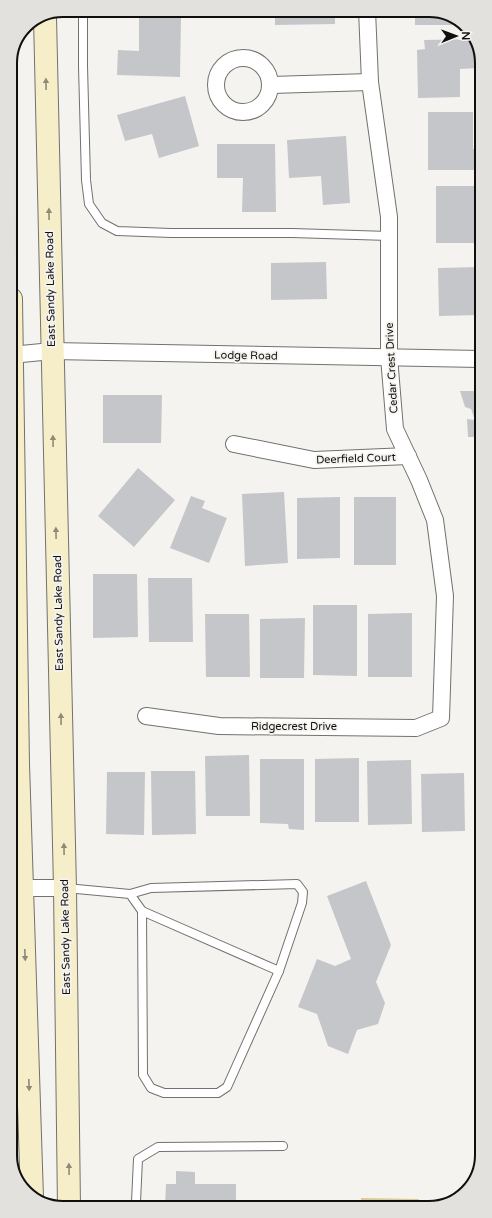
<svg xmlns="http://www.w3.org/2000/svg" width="492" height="1218" font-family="'Varela Round',sans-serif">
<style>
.green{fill:#d8cb97}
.building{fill:#c4c6ca}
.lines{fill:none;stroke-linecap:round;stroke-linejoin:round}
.service-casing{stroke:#72716d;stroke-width:10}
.minor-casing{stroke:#72716d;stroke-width:18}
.secondary-casing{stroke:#72716d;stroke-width:24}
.service{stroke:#fff;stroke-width:8}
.minor{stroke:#fff;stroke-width:16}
.secondary{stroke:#f6eec9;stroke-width:22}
.oneway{fill:#8e8a75}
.labels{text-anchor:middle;stroke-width:3.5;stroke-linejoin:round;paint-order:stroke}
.street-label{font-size:11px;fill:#100f0e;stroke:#f5f3ef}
.rim{fill:none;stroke:#100f0e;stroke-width:2}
</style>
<rect width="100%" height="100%" fill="#f5f3ef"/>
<!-- green -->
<path class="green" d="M361,1198L419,1199V1205L361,1206Z"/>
<!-- building -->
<g class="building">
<path d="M275,10H335V24L275,25Z"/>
<path d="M415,10H433L462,21L465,25H415Z"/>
<path d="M139,17L181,18L180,77L117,75L118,50L139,51Z"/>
<path d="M474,39L479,46V68L460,69V97L418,98L417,50L425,49L424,40Z"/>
<path d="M185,96L199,146L159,158L152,134L125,141L117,115Z"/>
<path d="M428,112H473V149H480V170H428Z"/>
<path d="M346,136L350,203L323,205L321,176L289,178L287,140Z"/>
<path d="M217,144H275L276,212H242L243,178H217Z"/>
<rect x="436" y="186" width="44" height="57"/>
<path d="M326,262L327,299L271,300V263Z"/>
<path d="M480,267V315L439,316L438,268Z"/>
<path d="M460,391H480V437H468L467,419L475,420L471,409L465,407Z"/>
<path d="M103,395H162L161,443H103Z"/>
<path d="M138,468L175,500L134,547L98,516Z"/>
<path d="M284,492L288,563L245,566L242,494Z"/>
<path d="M191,496L205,501L202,508L227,518L209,563L170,548Z"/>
<path d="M340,497V558L297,559V498Z"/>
<rect x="354" y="497" width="42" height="68"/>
<path d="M93,574H137L138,637L93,638Z"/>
<path d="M148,578H192L193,642H149Z"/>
<path d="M313,605H357V676L313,675Z"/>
<path d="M412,613V677H368V614Z"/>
<path d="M205,614H249L250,677H206Z"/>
<path d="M305,618L304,678H260V619Z"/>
<path d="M249,755L250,816H206L205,756Z"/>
<path d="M359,758V822H315V759Z"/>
<path d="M260,759H304V830L289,829L288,824L260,823Z"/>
<path d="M411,760L412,824L368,825L367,761Z"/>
<path d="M151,771H195L196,834L152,835Z"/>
<path d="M107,772H145L144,835L106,834Z"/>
<path d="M464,773L465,831L422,832L421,774Z"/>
<path d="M366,881L391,945L376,982L385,1003L378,1024L357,1030L348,1054L328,1046L317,1014L298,1007L317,959L335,966L351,959L327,896Z"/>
<path d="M176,1171L195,1172V1184H236V1207H165L166,1184H176Z"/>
</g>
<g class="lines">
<!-- service casing -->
<g class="service-casing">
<g id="service">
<path d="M85,10L83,18V66L86,180L89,204L102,223L117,231L171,233H292L389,236"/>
<path d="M66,888L130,894L142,911L279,971L302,903L303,892L297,884L151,888L130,894"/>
<path d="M142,911L143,1075L151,1088L164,1093H218L227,1087L279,971"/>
<path d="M133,1207L136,1202L138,1159L158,1147L283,1146"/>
</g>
</g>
<!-- minor casing -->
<g class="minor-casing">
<g id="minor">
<circle cx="243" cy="85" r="27"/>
<path d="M271,85L370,82"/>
<path d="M11,355L52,351L480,359"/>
<path d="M234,444L314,460L408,456"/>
<path d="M146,716L219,726L416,728L441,718L445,596L435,520L419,480L395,429L389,357V217L370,82L367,10"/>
<path d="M12,888H65"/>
</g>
</g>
<!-- secondary casing -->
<g class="secondary-casing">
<g id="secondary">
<path d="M45,17L65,888L69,1208"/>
<path d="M11,299L18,764L32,1198"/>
</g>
</g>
<!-- service -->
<use href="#service" class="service"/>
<!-- minor -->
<use href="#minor" class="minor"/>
<!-- secondary -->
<use href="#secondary" class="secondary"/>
</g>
<!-- one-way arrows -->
<defs><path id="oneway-solid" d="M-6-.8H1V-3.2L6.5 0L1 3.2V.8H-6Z"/></defs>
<g class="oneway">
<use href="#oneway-solid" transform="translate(46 84) rotate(-91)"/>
<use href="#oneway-solid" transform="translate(49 214) rotate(-91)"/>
<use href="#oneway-solid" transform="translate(53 441) rotate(-91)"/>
<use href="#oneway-solid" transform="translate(56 533) rotate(-91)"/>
<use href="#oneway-solid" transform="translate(61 719) rotate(-91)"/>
<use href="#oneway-solid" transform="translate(64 849) rotate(-91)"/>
<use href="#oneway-solid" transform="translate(25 955) rotate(88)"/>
<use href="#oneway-solid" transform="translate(29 1085) rotate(88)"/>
<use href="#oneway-solid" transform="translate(69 1169) rotate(-91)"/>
</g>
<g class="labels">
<!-- street labels -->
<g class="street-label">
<text transform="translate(50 289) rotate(-91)" y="4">East Sandy Lake Road</text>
<text transform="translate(246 355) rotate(1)" y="4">Lodge Road</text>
<text transform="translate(391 368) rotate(-93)" y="4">Cedar Crest Drive</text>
<text transform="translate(356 458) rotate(-2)" y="4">Deerfield Court</text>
<text transform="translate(58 613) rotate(-91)" y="4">East Sandy Lake Road</text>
<text x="294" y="730">Ridgecrest Drive</text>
<text transform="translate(65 937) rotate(-91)" y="4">East Sandy Lake Road</text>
</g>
</g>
<!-- crop -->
<path d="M0 0H492V1218H0ZM63 17H429A46 46 0 0 1 475 63V1155A46 46 0 0 1 429 1201H63A46 46 0 0 1 17 1155V63A46 46 0 0 1 63 17Z" fill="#e3e1dd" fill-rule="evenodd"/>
<path class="rim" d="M63 17H429A46 46 0 0 1 475 63V1155A46 46 0 0 1 429 1201H63A46 46 0 0 1 17 1155V63A46 46 0 0 1 63 17Z"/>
<!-- north arrow -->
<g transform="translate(456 36) rotate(89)" stroke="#f5f3ef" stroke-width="3" paint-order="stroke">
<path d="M0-3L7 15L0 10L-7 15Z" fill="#100f0e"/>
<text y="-6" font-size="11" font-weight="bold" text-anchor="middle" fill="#100f0e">N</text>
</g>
</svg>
